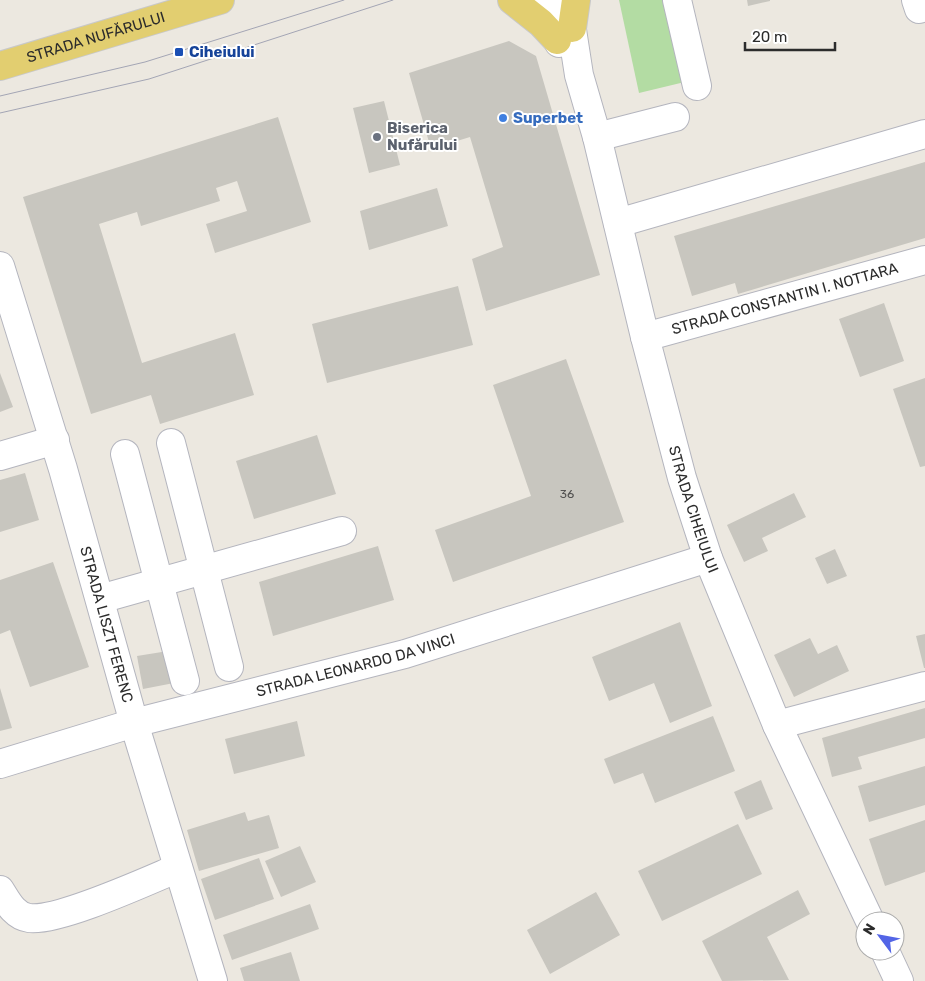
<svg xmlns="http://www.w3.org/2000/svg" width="925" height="981" font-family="Rubik,sans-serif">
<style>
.green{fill:#b3dca3}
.building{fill:#c8c6bf}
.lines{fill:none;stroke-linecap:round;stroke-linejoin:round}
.minor-casing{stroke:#b4b5be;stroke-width:30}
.major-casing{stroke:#c8c8c8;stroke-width:30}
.minor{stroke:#fff;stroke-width:28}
.major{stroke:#e2ce70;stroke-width:28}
.tram{stroke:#a3a5b4;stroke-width:1}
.transit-dot{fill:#1a4fb4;stroke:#fff;stroke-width:2}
.shop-dot{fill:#3f7fe0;stroke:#fff;stroke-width:2}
.worship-dot{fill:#6b7280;stroke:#fff;stroke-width:2}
.labels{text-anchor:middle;stroke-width:4;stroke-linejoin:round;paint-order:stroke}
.number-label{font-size:12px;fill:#535251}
.street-label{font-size:15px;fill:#2c2c2c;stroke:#fff}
.transit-label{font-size:15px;font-weight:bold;fill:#164399;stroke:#fff;text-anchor:start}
.shop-label{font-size:15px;font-weight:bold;fill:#366cbe;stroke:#fff;text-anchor:start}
.worship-label{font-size:15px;font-weight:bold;fill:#5b616d;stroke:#fff;text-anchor:start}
</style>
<rect width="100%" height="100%" fill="#ece8e0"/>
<!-- green -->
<path class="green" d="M619,0H671L693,80L639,93Z"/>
<!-- building -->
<g class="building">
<path d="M747,0H770V1L748,6Z"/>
<path d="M509,41L536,56L600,275L486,311L472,259L503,247L470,137L431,149L409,73Z"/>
<path d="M384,101L400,165L369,173L353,108Z"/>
<path d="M278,117L311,222L215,253L206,224L247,211L237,181L216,188L220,201L141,226L137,212L99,224L142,363L235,333L254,395L160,424L151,395L91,414L23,197Z"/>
<path d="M925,162V238L738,294L735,283L692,296L674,236Z"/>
<path d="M437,188L448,226L369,250L360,211Z"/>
<path d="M458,286L473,345L327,383L312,324Z"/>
<path d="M884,303L904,361L860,377L839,319Z"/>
<path d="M566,359L624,522L453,582L435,530L531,496L493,385Z"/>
<path d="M0,373L13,407L0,412Z"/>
<path d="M925,378V466L920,467L893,389Z"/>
<path d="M317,435L336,494L254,519L236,461Z"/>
<path d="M25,473L39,520L0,532V480Z"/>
<path d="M794,493L806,517L762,538L768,551L744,562L727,525Z"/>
<path d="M378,546L394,600L273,636L259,582Z"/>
<path d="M835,549L847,576L827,584L815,558Z"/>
<path d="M53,562L89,667L30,687L10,630L0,634V580Z"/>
<path d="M680,622L712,706L670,723L654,683L609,701L592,657Z"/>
<path d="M925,634V668H924L916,636Z"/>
<path d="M810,638L818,654L837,645L849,671L794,697L774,655Z"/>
<path d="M168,651L174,683L143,689L137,656Z"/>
<path d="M0,688L12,728L0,731Z"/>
<path d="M925,708V738L858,757L862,769L832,777L822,738Z"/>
<path d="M713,716L735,771L655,803L643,773L614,784L604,759Z"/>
<path d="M297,721L305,756L234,774L225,739Z"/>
<path d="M925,766V805L869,822L858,786Z"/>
<path d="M761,780L773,809L746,820L734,792Z"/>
<path d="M245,812L248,821L269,815L279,848L199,871L187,830Z"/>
<path d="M925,820V872L885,886L869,839Z"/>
<path d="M738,824L762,874L662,921L638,871Z"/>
<path d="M300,846L316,882L281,897L265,861Z"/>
<path d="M259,858L274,899L215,920L201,879Z"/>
<path d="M798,890L810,914L767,937L789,980L722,981L702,941Z"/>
<path d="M596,892L620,935L550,974L527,930Z"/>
<path d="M310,904L319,929L232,960L223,935Z"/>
<path d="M291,952L300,981H244L240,968Z"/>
</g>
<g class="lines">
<!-- minor casing -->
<g class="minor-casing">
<g id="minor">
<path d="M542,0L559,43"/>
<path d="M677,0L697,86"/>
<path d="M916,0L919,9"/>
<path id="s1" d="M568,4L579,75L597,137L645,337L682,478L708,558L777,725L870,921"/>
<path d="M597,137L675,117"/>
<path d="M618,223L925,134"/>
<path id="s2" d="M0,266L63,469L134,723L213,981"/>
<path id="s3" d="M645,337L925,260"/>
<path d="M171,443L229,667"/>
<path d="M125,454L185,681"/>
<path d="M0,456L55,440"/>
<path d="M100,599L342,531"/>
<path d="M777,725L925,686"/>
<path id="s4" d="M0,764L134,723L405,654L708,558"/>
<path d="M0,890C7,901 14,916 29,918C58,922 147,881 178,868"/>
<path d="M885,951L899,981"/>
</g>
</g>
<!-- major casing -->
<g class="major-casing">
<g id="major">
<path d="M512,0L541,23L557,40"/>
<path d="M572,28L576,0"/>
<path id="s5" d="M0,66L220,0"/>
</g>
</g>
<!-- minor -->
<use href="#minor" class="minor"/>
<!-- major -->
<use href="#major" class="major"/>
<!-- tram -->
<g class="tram">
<path d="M0,96L145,62L344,0"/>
<path d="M0,113L149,79L393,0"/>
</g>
</g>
<!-- markers -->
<rect class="transit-dot" x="174" y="47" width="10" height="10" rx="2.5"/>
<circle class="shop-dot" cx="503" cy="118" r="5"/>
<circle class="worship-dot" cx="377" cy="137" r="5"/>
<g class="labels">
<!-- number labels -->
<g class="number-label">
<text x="567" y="498">36</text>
</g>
<!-- street labels -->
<g class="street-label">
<text dy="5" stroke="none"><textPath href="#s5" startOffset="100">STRADA NUFĂRULUI</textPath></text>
<text dy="5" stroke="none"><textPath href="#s3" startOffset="145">STRADA CONSTANTIN I. NOTTARA</textPath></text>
<text dy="5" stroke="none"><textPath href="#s1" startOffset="521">STRADA CIHEIULUI</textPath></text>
<text dy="5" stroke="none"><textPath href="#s2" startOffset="374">STRADA LISZT FERENC</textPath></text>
<text dy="5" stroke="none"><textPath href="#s4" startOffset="369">STRADA LEONARDO DA VINCI</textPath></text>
</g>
<!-- transit labels -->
<g class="transit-label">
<text x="189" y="57">Ciheiului</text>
</g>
<!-- shop labels -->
<g class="shop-label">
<text x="513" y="123">Superbet</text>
</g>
<!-- worship labels -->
<g class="worship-label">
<text x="387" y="133">Biserica<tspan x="387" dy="17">Nufărului</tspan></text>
</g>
</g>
<!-- north arrow -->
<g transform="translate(880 936) rotate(302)"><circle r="24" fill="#ffffff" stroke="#ababab"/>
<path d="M0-4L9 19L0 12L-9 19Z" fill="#5365e6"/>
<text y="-8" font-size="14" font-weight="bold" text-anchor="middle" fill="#2c2c2c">N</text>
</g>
<!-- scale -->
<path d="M745 42v8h90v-8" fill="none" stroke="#2c2c2c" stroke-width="2.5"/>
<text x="752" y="42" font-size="15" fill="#2c2c2c" stroke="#ffffff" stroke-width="4" paint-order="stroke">20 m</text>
</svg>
